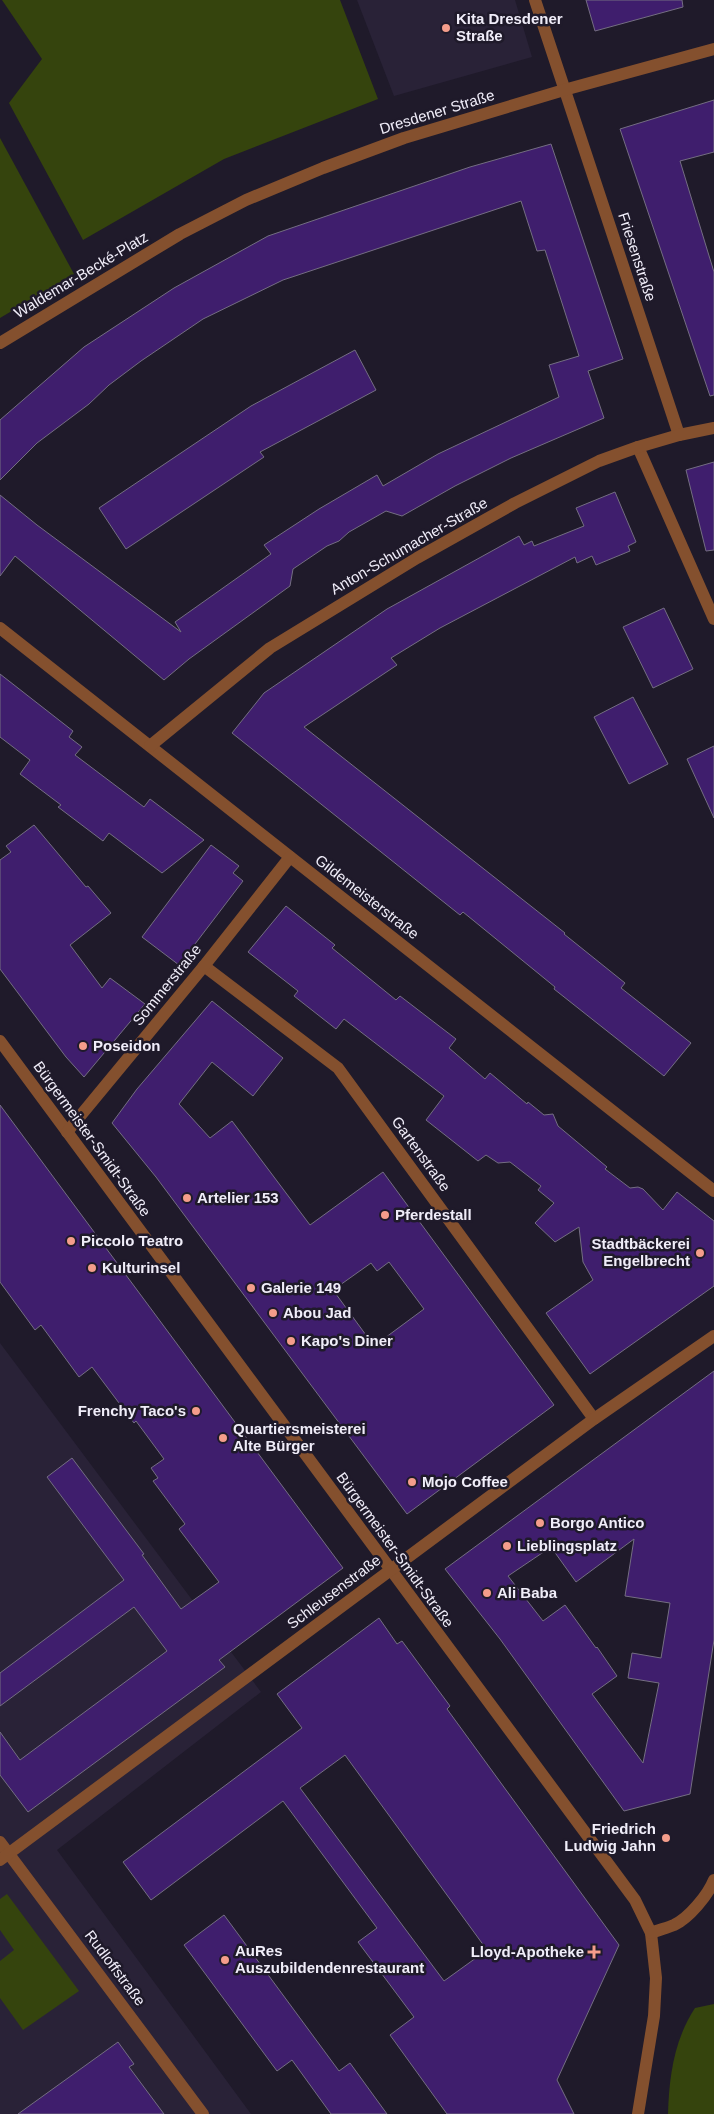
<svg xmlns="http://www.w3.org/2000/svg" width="714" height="2114" font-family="Helvetica,sans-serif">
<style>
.built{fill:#292237}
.green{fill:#35440d}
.building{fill:#3f1e6d;stroke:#746e82;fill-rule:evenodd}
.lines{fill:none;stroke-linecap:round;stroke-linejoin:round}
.minor{stroke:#84502e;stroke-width:12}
.poi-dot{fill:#f49d8b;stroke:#1f1a2a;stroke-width:2}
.labels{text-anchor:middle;stroke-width:5;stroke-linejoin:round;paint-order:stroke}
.poi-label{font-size:15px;font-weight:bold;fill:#f0edf9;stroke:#1f1a2a;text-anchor:start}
.street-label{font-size:15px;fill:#f0edf9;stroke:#1f1a2a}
</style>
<rect width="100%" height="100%" fill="#1f1a2a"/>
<!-- built -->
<g class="built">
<path d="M357,0H515L532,57L394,96Z"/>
<path d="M0,1343L261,1692L57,1850L251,2114H0Z"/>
</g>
<!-- green -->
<g class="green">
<path d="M2,0H340L378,99L224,159L83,240L9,103L42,59Z"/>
<path d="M0,138L74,274L0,318Z"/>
<path d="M7,1894L79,1991L23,2030L0,1998V1961L14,1950L0,1930V1899Z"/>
<path d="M714,2004V2114H668C669,2077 674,2040 695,2008Z"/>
</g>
<!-- building -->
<g class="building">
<path d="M586,0H682L683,7L595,31Z"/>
<path d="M714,100V152L680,161L714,272V395L710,396L620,129Z"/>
<path d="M551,144L623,359L588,371L604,418L511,458L455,486L402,516L386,511L349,532L339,541L327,546L293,569L290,586L189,659L164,680L15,556L0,576V495L37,525L181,632L175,622L271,554L264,545L319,509L377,475L383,486L438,454L559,397L549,365L579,356L545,250L537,251L521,201L283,280L203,319L141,361L109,385L89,404L37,443L0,480V420L84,347L174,288L268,236L470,167Z"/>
<path d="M355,350L376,390L260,452L264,457L126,549L99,508L251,406Z"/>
<path d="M714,462V550L706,551L686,470Z"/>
<path d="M615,492L636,542L628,546L630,551L596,565L592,556L577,563L575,557L440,628L391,658L397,665L304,727L565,933L564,934L625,983L621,988L691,1043L664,1076L554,989L555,987L463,912L460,915L232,733L264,693L387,609L519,536L524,545L532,541L534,546L584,526L576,508Z"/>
<path d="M664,608L693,669L653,688L623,627Z"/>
<path d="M0,674L73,731L69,737L82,747L75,755L144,807L150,799L204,840L162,873L109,833L103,841L58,807L61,805L20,774L30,760L0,737Z"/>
<path d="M633,697L668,764L629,784L594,717Z"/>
<path d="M714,746V818L687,759Z"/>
<path d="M34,825L86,887L88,886L111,913L70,945L102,988L110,978L145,1004L84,1077L66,1057L0,969V860L11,852L6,846Z"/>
<path d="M211,845L239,866L233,873L243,881L179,965L142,937Z"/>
<path d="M286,906L335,945L332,948L396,1000L400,996L456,1039L449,1048L485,1079L490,1073L527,1104L528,1102L544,1115L553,1114L558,1126L607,1167L605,1169L630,1188L638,1187L643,1189L663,1210L677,1192L714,1221V1286L590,1374L546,1313L593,1280L583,1262L579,1227L555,1242L535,1223L554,1203L538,1190L541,1186L510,1162L498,1163L486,1155L478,1161L426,1120L444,1096L344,1019L336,1029L294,996L298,991L248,952Z"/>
<path d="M212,1001L283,1058L253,1096L212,1062L179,1104L210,1138L232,1121L310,1225L383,1172L554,1405L407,1514L156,1177L112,1123L137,1089ZM389,1262L424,1309L374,1346L333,1290L371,1263L377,1271Z"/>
<path d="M0,1105L343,1568L219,1660L225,1667L28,1812L0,1775V1732L20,1760L167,1651L134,1607L0,1706V1673L124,1580L47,1477L72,1458L144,1554L142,1555L181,1609L219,1582L179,1529L185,1524L153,1481L158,1478L151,1468L164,1459L136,1421L134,1423L92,1367L79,1377L41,1325L35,1330L0,1282Z"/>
<path d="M714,1371V1640L690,1794L624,1811L500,1639L445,1569ZM634,1539L625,1596L670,1603L661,1658L632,1653L628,1678L659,1683L643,1763L592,1694L617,1676L597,1647L596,1648L565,1605L543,1621L508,1576L551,1547L576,1582Z"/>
<path d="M379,1618L397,1644L402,1641L430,1679L450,1706L447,1709L619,1945L557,2080L574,2114H447L390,2035L414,2017L358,1942L377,1928L283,1801L151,1900L123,1862L302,1728L277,1694ZM345,1755L487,1950L444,1981L300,1788Z"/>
<path d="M224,1915L339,2071L350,2063L387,2114H331L292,2060L277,2071L184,1945Z"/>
<path d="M118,2042L134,2064L129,2067L164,2114H18Z"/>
</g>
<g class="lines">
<!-- minor -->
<g class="minor">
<path d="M535,0L679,435"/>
<path d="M0,343L180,234L246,200L323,168L404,138L564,90L714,49"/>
<path d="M638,447L714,619"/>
<path d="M0,628L714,1191"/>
<path d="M150,746L270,648L417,558L515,503L599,461L638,447L679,435L714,428"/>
<path d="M204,966L338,1068L594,1419"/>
<path d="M0,1041L635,1900L651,1933L656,1978L654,2016L638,2114"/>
<path d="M67,1132L204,966L290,857"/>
<path d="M0,1842L203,2114"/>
<path d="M0,1860L594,1419L714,1336"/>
<path d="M651,1933C658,1930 667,1928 674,1925C689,1918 708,1895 714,1880"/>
</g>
</g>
<!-- markers -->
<g class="poi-dot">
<circle cx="446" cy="28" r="5"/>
<circle cx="83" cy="1046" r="5"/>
<circle cx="187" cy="1198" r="5"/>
<circle cx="385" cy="1215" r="5"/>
<circle cx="71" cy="1241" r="5"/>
<circle cx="700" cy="1253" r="5"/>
<circle cx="92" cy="1268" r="5"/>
<circle cx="251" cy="1288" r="5"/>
<circle cx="273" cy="1313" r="5"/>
<circle cx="291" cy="1341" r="5"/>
<circle cx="196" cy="1411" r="5"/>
<circle cx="223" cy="1438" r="5"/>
<circle cx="412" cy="1482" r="5"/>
<circle cx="540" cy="1523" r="5"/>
<circle cx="507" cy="1546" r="5"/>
<circle cx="487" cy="1593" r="5"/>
<circle cx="666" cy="1838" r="5"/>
<path d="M591.5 1944.5h5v5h5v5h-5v5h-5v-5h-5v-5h5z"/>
<circle cx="225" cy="1960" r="5"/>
</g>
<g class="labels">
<!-- poi labels -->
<g class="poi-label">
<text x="456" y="24">Kita Dresdener<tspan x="456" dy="17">Straße</tspan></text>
<text x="93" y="1051">Poseidon</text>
<text x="197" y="1203">Artelier 153</text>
<text x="395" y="1220">Pferdestall</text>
<text x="81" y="1246">Piccolo Teatro</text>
<text x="690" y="1249" text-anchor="end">Stadtbäckerei<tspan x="690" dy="17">Engelbrecht</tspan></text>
<text x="102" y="1273">Kulturinsel</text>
<text x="261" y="1293">Galerie 149</text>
<text x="283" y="1318">Abou Jad</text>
<text x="301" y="1346">Kapo's Diner</text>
<text x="186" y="1416" text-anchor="end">Frenchy Taco's</text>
<text x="233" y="1434">Quartiersmeisterei<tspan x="233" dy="17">Alte Bürger</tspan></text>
<text x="422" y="1487">Mojo Coffee</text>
<text x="550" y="1528">Borgo Antico</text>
<text x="517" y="1551">Lieblingsplatz</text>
<text x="497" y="1598">Ali Baba</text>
<text x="656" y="1834" text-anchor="end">Friedrich<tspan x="656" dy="17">Ludwig Jahn</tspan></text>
<text x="235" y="1956">AuRes<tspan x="235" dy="17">Auszubildendenrestaurant</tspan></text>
<text x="584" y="1957" text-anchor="end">Lloyd-Apotheke</text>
</g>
<!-- street labels -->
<g class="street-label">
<text transform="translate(437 112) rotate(-17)" y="5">Dresdener Straße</text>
<text transform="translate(637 257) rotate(72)" y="5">Friesenstraße</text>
<text transform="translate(81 275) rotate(-31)" y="5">Waldemar-Becké-Platz</text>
<text transform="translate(409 546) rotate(-30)" y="5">Anton-Schumacher-Straße</text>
<text transform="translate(367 897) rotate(38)" y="5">Gildemeisterstraße</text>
<text transform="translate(167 985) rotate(-51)" y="5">Sommerstraße</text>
<text transform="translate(92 1139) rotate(54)" y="5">Bürgermeister-Smidt-Straße</text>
<text transform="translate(421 1154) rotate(54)" y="5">Gartenstraße</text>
<text transform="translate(395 1550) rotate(54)" y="5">Bürgermeister-Smidt-Straße</text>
<text transform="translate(334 1592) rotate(-37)" y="5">Schleusenstraße</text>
<text transform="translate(115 1968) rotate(53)" y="5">Rudloffstraße</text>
</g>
</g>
</svg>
